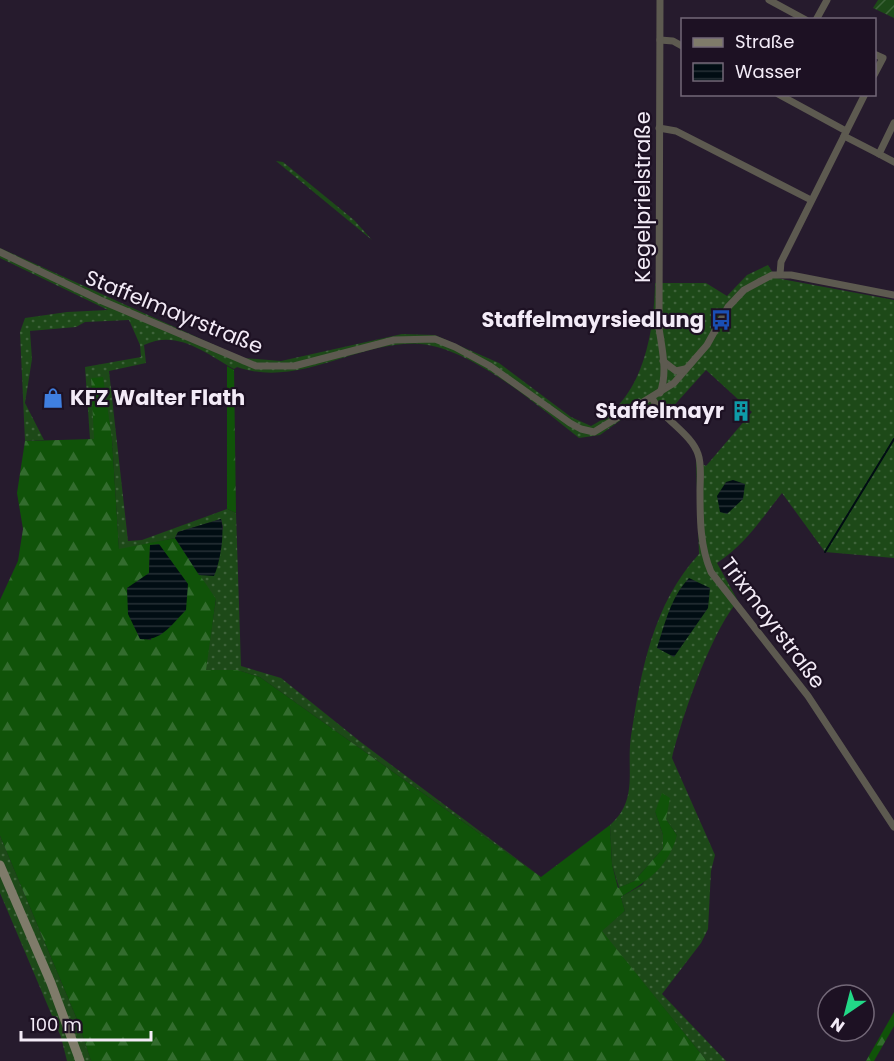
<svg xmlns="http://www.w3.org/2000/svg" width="894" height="1061" font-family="Poppins,sans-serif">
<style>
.grass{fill:url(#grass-dots)}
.forest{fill:url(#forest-firs);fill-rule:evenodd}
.garden{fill:url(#garden-furrows)}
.water{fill:url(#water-rules)}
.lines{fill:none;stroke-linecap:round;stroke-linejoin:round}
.stream{stroke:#010d13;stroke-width:2}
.street{stroke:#5d5a50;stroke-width:7}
.secondary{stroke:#7f7b6a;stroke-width:9}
.labels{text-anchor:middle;stroke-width:4.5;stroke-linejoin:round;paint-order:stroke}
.street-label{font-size:21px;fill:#f3ebf7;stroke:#1d1123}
.poi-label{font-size:21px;font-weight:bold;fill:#f3ebf7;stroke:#1d1123;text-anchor:end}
</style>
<defs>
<pattern id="grass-dots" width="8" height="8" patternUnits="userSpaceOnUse" patternTransform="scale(1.5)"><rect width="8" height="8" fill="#1d4918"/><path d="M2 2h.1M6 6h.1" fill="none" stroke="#3e633a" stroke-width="1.8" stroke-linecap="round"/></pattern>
<pattern id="forest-firs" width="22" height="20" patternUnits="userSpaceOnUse" patternTransform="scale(1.5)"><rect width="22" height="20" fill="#105309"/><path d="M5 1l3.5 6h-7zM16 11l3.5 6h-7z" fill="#336c2e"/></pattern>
<pattern id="garden-furrows" width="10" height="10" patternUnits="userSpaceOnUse" patternTransform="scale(1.5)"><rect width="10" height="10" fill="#1d4918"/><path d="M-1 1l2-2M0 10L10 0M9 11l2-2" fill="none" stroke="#3e633a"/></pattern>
<pattern id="water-rules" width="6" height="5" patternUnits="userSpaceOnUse" patternTransform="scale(1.5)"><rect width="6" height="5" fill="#010d13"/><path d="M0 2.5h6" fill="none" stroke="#263036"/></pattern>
</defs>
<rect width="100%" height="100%" fill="#261b2d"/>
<!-- grass -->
<g class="grass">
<path d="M276,161L283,162L354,220L372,240Z"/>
<path d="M0,248L243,358L281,361L402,334L435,335L499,363L571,417L591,426C643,401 654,334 655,283H706L727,296L747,275L768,265L776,278L894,300V558L825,552L782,493C762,518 745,545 717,563L738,601C711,632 682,717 672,758L715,855L711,871L708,929L701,943L662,994L726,1061H707L601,931L625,911L621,897L642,885L677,835L666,819V808L655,812L663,835V848L634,881L619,888L612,864L610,825C639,800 626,770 631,736C641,670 653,604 699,554L696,461L706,466L752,412L706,370L669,411L646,406L636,409L600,435L579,438C539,407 472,348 420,344C358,340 299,389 237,367L234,369C205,353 177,329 144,345L146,363L109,371L128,541L142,540L227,509L236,513L241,666L281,678L362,743L541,877L260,677L238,670H205L216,600L199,575H213L223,527L221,519L178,532L175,538L119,550L112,439L91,378L95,439H90L85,367L141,357L140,345L129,320L85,322L76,327L30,331L32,359L25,403L44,440L25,441L20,332L25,318L67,312L108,310L0,258Z"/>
<path d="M0,836L78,1022L91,1061H67L61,1037L0,893Z"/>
</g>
<!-- forest -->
<g class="forest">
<path d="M227,366L234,370L236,513L227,509Z"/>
<path d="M103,377L112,439L119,549L175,538L216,599L206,670H238L260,677L541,877L610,825L612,864L618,888L634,881L663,848V835L655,812L662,793L670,798L666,819L677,835C669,866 648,881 621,897L625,911L602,931L707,1061H91L78,1022L0,836V600L18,561L23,529L17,493L25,441L94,439L91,378ZM150,546L151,640L140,638L136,628L149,573Z"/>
<path d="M894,1012V1026L874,1061H866Z"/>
</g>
<!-- garden -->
<path class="garden" d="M878,0H894V18L873,8Z"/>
<!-- water -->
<g class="water">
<path d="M733,480L745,484L743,499L727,514L720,512L717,496L726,482Z"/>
<path d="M221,519C225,534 220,562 214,576L199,575L175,538L178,532Z"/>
<path d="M159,544L188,584L186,610C172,624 161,642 140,639L128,614L127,588L149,573L150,545Z"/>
<path d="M689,578L710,588L708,608L674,657L657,648C665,623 671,597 689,578Z"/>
</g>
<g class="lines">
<!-- stream -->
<path class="stream" d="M825,552L894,439"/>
<!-- street -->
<g class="street">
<path d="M769,0L806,20"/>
<path d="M816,20L827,0"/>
<path d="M660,40L673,41L682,46"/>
<path d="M874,54L883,58L874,75"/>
<path d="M778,94L846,131"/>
<path d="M894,123L879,154L894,162"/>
<path d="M659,128L676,131L811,200"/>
<path d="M844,136L879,154"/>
<path d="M0,252L100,300L256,366H294L394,340L435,339L455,347L490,366L570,423L581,429L594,432L674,383L707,345L728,307L744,290L772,275H791L894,295"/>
<path d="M780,274L781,262L865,94"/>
<path d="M663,361L676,371L685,369"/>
<path d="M660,393C668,373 662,349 659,328L660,0"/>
<path d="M652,398C663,420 691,433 698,454C702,465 700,479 700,491C700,519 700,546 711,572L808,696L894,827"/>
</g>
<!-- secondary -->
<path class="secondary" d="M0,865L51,983L80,1061"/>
</g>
<!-- icons -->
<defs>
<g id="bus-bare" transform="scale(1.62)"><path d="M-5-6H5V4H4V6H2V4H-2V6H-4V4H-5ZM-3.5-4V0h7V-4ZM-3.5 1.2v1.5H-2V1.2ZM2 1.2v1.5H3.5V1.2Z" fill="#1a4fb4" stroke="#1d1123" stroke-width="2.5" paint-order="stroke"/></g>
<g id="shop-bare" transform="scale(1.62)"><path d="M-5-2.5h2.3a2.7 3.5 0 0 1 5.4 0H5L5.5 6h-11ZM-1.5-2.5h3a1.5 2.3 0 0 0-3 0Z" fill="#3f7fe0" stroke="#1d1123" stroke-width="2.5" paint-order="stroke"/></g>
<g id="building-bare" transform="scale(1.62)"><path d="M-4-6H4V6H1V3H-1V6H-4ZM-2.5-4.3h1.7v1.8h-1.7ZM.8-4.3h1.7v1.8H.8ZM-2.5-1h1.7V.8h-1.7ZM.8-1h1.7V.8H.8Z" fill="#0f9aa8" stroke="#1d1123" stroke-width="2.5" paint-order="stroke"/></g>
</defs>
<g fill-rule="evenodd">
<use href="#bus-bare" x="721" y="320"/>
<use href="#shop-bare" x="53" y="398"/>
<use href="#building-bare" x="741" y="411"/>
</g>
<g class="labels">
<!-- street labels -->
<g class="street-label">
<text transform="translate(643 197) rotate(-90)" y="7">Kegelprielstraße</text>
<text transform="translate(174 312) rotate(22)" y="7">Staffelmayrstraße</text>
<text transform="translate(773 623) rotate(53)" y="7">Trixmayrstraße</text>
</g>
<!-- poi labels -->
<g class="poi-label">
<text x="704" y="327">Staffelmayrsiedlung</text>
<text x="70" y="405" text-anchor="start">KFZ Walter Flath</text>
<text x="724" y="418">Staffelmayr</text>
</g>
</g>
<!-- legend -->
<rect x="681" y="18" width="195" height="78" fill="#1d1123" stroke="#736878" stroke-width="1.5"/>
<rect x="693" y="38" width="30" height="9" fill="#7f7b6a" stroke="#736878" stroke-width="1.5"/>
<text x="735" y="48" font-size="18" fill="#f3ebf7">Straße</text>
<rect x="693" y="63" width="30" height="18" fill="url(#water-rules)" stroke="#736878" stroke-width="1.5"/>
<text x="735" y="78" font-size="18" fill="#f3ebf7">Wasser</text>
<!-- north arrow -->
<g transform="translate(846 1013) rotate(215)"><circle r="28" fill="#1d1123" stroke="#736878" stroke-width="1.5"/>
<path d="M0-4.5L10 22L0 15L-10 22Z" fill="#22d887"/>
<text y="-9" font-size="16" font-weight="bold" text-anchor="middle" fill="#f3ebf7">N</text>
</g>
<!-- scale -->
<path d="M21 1031v9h130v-9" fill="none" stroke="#f3ebf7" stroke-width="3"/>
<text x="30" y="1031" font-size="18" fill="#f3ebf7" stroke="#1d1123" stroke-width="4.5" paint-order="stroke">100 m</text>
</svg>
